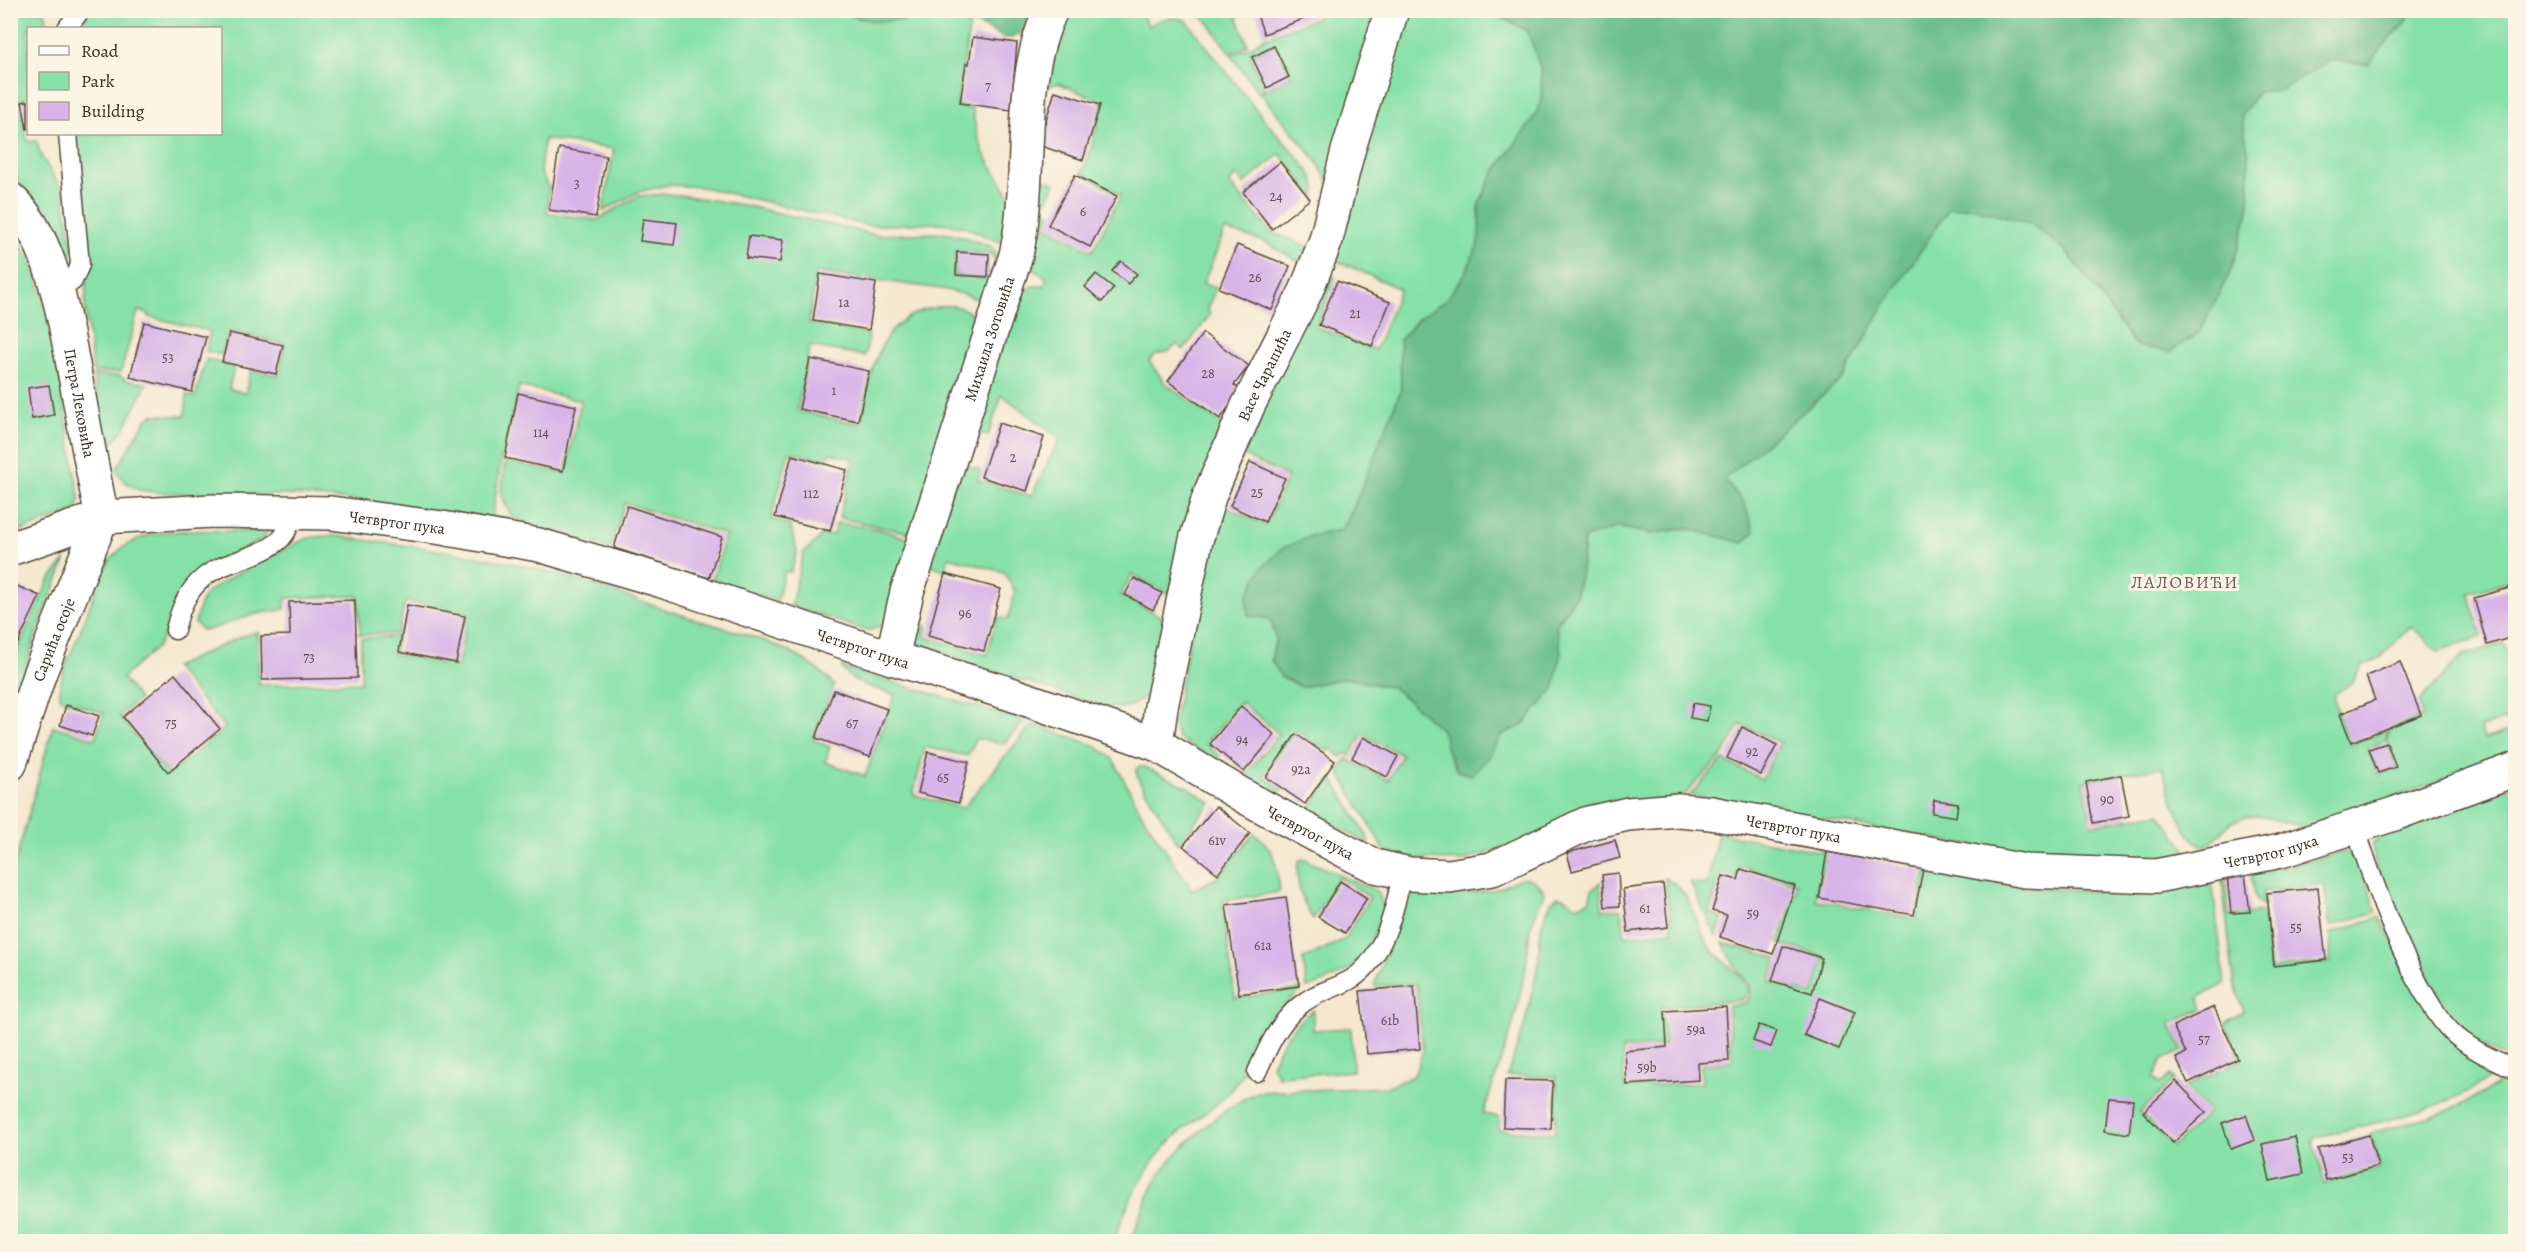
<svg xmlns="http://www.w3.org/2000/svg" width="2526" height="1252" font-family="Alegreya,serif">
<style>
.green{fill:#86e1a7;stroke:#608662;stroke-width:1.5}
.forest{fill:#6cbf8c;stroke:#547455;stroke-width:1.5}
.building{fill:#d8b3e8}
.lines{fill:none;stroke-linecap:round;stroke-linejoin:round}
.service-casing{stroke:#574639;stroke-width:21}
.minor-casing{stroke:#574639;stroke-width:36}
.tertiary-casing{stroke:#574639;stroke-width:36}
.service{stroke:#fff;stroke-width:18}
.minor{stroke:#fff;stroke-width:33}
.tertiary{stroke:#fff;stroke-width:33}
.labels{text-anchor:middle;stroke-width:6;stroke-linejoin:round;paint-order:stroke}
.number-label{font-size:14px;fill:#624c50}
.street-label{font-size:16px;fill:#3b2a1e;stroke:#fcf5e5}
.neighbourhood-label{font-size:18px;letter-spacing:1.5px;fill:#725a65;stroke:#fcf5e5}
</style>
<rect width="100%" height="100%" fill="#fcf5e5"/>
<filter id="ink" filterUnits="userSpaceOnUse"><feTurbulence type="fractalNoise" baseFrequency=".0167" numOctaves="2"/><feDisplacementMap in="SourceGraphic" scale="12" xChannelSelector="R" yChannelSelector="G"/><feConvolveMatrix kernelMatrix="1 2 1 2 8 2 1 2 1" color-interpolation-filters="sRGB"/></filter>
<filter id="wash" filterUnits="userSpaceOnUse"><feTurbulence type="fractalNoise" baseFrequency=".008" numOctaves="4" result="noise"/><feDisplacementMap in="SourceGraphic" scale="24" xChannelSelector="R" yChannelSelector="G"/><feGaussianBlur stdDeviation="1.35" result="paint"/><feColorMatrix in="noise" values="0 0 0 0 0 0 0 0 0 0 0 0 0 0 0 0 0 1.4 0 .05"/><feComposite in="paint" operator="in"/></filter>
<g filter="url(#wash)">
<rect width="100%" height="100%" fill="#f5e8cf"/>
<!-- green -->
<g class="green">
<path d="M91,10H844L851,15L900,21L947,14L970,22L957,106L972,108L977,135L984,154L1009,195L1005,242C997,244 973,228 961,226C930,219 897,227 866,225L702,187L668,185L638,192L603,211L614,149L544,139L540,172L549,188L547,213L597,220L638,196L666,194L686,196L743,205L876,235L943,233L962,236L991,247L1002,261L993,259L992,254L955,251V276L989,279L990,272L999,274L985,303L967,295L942,289L816,272L809,323L869,334L865,356L810,346L797,411L860,424C873,371 875,313 944,306C959,305 971,310 978,323L915,534L839,518L854,459L830,453L827,460L789,452L771,519L790,525L797,552L791,572H784L777,601L712,580L726,535L625,503L610,548L538,528L519,521L511,515L501,494L505,462L565,473L581,401L519,386L501,460L492,519L362,501L292,495L165,493L139,490L125,482L116,470L146,420L152,415L185,416L187,395L195,397L206,359L234,367L229,389L245,393L251,370L278,376L285,344L228,331L222,355L206,351L210,331L149,317V313L138,311L121,372H93L85,306L88,261L74,134H220V28H73Z"/>
<path d="M11,11H45L48,28H28V98L18,101L28,142L36,141L42,158L63,191L73,250L70,254C61,250 59,234 54,226C43,206 28,191 11,176Z"/>
<path d="M1062,11H1139L1149,26C1162,17 1172,15 1187,21L1261,116L1302,162L1313,178L1316,187L1315,197L1280,154L1244,184L1237,175L1229,183L1271,232L1310,247L1303,264L1263,241L1225,230L1203,284L1216,288L1207,309L1210,315L1184,350L1177,344L1168,352L1156,354L1149,361L1165,383L1220,423L1230,419L1169,594L1132,574L1121,595L1165,619L1146,695C1132,711 1117,709 1097,705L921,647L912,632V623L927,626L924,637L987,655L997,617L1008,619L1015,591L1004,572L949,557L945,570L927,564L958,462L980,470L978,480L1031,496L1060,438L1002,395L988,436L969,430L1021,293L1033,286H1044L1047,278L1036,271L1028,259L1037,177L1055,183L1043,208L1051,214L1045,226L1092,251L1121,195L1081,173L1088,159L1103,102L1058,83L1037,90Z"/>
<path d="M1197,11H1235L1248,45L1230,53L1210,25Z"/>
<path d="M1315,11H1361L1363,15L1377,12L1331,188L1316,160L1260,93L1291,77L1275,44L1250,56L1265,89L1258,92L1231,55L1251,47L1265,37L1317,18Z"/>
<path d="M1398,11H1489L1528,31L1541,70L1542,101L1532,121L1494,173L1479,204L1480,226L1478,245L1465,274L1446,300L1419,318L1400,340L1401,390L1352,511L1342,530L1310,536L1247,597L1248,615L1270,619L1276,638L1271,660L1302,687L1346,678L1394,688L1443,731L1447,750L1489,757L1501,735L1523,725L1561,652L1556,626L1576,596L1581,571L1584,538L1618,527L1651,534L1686,528L1743,543L1754,532L1744,503L1723,479L1842,379L1885,304L1949,208L1971,207L2030,223L2063,248L2089,280L2135,345L2169,352L2198,334L2230,273L2249,212V158L2242,115L2258,91L2281,90L2330,60L2368,64L2405,22L2412,11H2515V580L2469,593L2482,637L2438,651L2411,626L2380,658L2363,665L2351,683L2334,695L2338,714L2350,745L2388,730L2385,741L2367,748L2378,775L2397,768L2387,740L2389,729L2423,716L2419,702L2462,656L2504,643L2515,683V716L2480,728L2484,739L2515,729V755L2309,827C2283,826 2260,808 2234,821C2223,827 2217,840 2206,847C2183,842 2168,788 2162,767L2084,781L2091,825L2160,813L2186,851L2176,858L2152,861L2034,857L1690,795L1723,760L1762,779L1780,743L1740,724L1724,754L1685,794L1462,861L1411,858L1388,852L1383,848L1338,770L1347,759L1388,780L1402,755L1362,734L1350,756L1345,753L1342,757L1330,749L1328,752L1296,730L1263,776L1282,790L1278,797L1243,778L1279,734L1241,702L1205,744L1220,756L1217,762L1178,738L1173,725L1216,503L1266,525L1288,476L1252,460L1238,451L1323,274L1335,277L1316,327L1375,350L1400,289L1331,258Z"/>
<path d="M10,226L31,261L50,316L79,496V506L73,512L20,531L10,503Z"/>
<path d="M93,375L120,376L126,380L147,384L123,430L106,450Z"/>
<path d="M837,523L879,529L913,540L885,625L867,631L791,606L803,554L823,534L833,535Z"/>
<path d="M261,530L265,533V538L201,570L157,647L122,678L139,699L119,716L169,775L225,728L174,667L243,636L258,632L259,685L361,682V639L397,636L394,654L458,666L468,613L405,601L398,633L360,635L358,596L286,598L285,609L251,615L208,630H202L195,623C197,613 200,600 207,593C215,584 296,542 309,538C318,536 327,536 337,536C401,546 467,552 530,567C585,580 638,601 691,618C741,634 797,644 834,685L813,740L830,747L825,762L865,776L895,695C878,689 849,684 842,667L1025,721L1003,744L976,738L968,756L925,747L913,795L963,808L1032,724L1096,746L1113,759L1143,816L1192,890L1219,877L1254,833C1278,852 1275,863 1280,892L1222,901L1235,998L1302,989C1284,1006 1267,1024 1256,1045C1249,1058 1246,1071 1237,1082C1221,1104 1199,1116 1179,1133C1146,1162 1128,1200 1114,1241L11,1242V878L53,726L95,739L104,713L64,700L60,696C57,678 76,643 82,626C90,607 98,579 109,562C139,517 214,535 261,530Z"/>
<path d="M66,559L37,631L11,711V659H13L49,581Z"/>
<path d="M1138,767H1144L1188,787L1211,803L1178,843L1140,782L1136,772Z"/>
<path d="M1332,778L1367,836L1369,844L1308,811Z"/>
<path d="M2515,785V1060C2499,1053 2481,1047 2467,1035C2451,1021 2442,1000 2431,982C2409,942 2374,890 2373,844L2394,828Z"/>
<path d="M1718,833L1825,852L1816,900L1916,919L1926,870L2024,887L2137,894L2212,882L2225,984L2199,997L2203,1009L2170,1024L2183,1051L2162,1060L2153,1079L2161,1084L2170,1075L2174,1079L2140,1112L2173,1147L2209,1112L2185,1087L2241,1060L2225,1023L2244,1011L2234,982L2222,881L2225,880L2229,916L2263,912L2270,969L2330,962L2331,933L2379,917L2455,1044L2472,1059L2491,1067L2494,1073C2459,1109 2363,1125 2313,1138L2324,1183L2380,1168L2371,1133L2439,1115L2484,1093L2509,1078L2515,1077V1236L2504,1241L1131,1242C1139,1219 1148,1193 1161,1173C1179,1146 1228,1104 1258,1092L1386,1087L1414,1076L1423,1051L1416,984L1374,986L1403,904L1410,892C1437,894 1470,896 1496,889C1505,887 1513,880 1522,878C1531,877 1542,885 1544,893L1530,928L1526,968L1513,1024L1483,1114L1499,1117V1130L1555,1133L1557,1077L1507,1076L1525,1023L1538,965L1541,927L1551,902L1558,896L1566,898L1576,906L1589,901L1592,890L1600,882L1602,910L1621,909L1625,936L1672,931L1665,878C1693,890 1694,924 1709,946C1721,962 1742,972 1749,991L1742,1000L1662,1007L1665,1045L1622,1049L1624,1087L1702,1083L1701,1065L1732,1062L1728,1006L1745,1003L1751,993L1750,985L1738,971L1723,943L1777,958L1770,982L1813,995L1824,957L1779,943L1798,884L1740,866L1736,877L1721,873L1709,913L1723,918L1716,936L1690,882L1707,885Z"/>
<path d="M2344,852C2366,859 2369,892 2376,912L2330,926L2324,884L2263,891L2264,906L2256,901L2251,875Z"/>
<path d="M1303,859L1377,891C1385,903 1382,913 1378,926C1365,963 1343,977 1307,988L1303,959L1345,939L1370,897L1339,877L1313,919C1302,903 1295,881 1298,861Z"/>
<path d="M1313,1010V1030L1351,1028L1353,1071L1278,1076L1272,1066C1280,1042 1292,1026 1313,1010Z"/>
</g>
<!-- forest -->
<g class="forest">
<path d="M844,11H1036L1026,31L1011,38L1002,37C987,29 961,14 945,14C907,13 880,33 844,11Z"/>
<path d="M1489,11H2412L2405,22L2368,64L2330,60L2281,90L2258,92L2242,115L2249,158V212L2230,273L2198,334L2169,352L2135,345L2089,280L2063,248L2030,223L1971,207L1949,208L1885,304L1842,379L1724,479L1744,503L1754,532L1743,543L1686,528L1651,534L1618,527L1584,538L1581,571L1575,596L1556,626L1561,652L1554,689L1523,725L1501,735L1489,757L1472,775L1457,771L1447,750L1443,731L1394,688L1346,678L1302,687L1281,677L1271,660L1276,638L1270,619L1248,615L1247,597L1261,569L1283,548L1310,536L1342,530L1352,511L1401,390L1400,340L1419,318L1446,300L1465,274L1478,245L1480,226L1479,204L1494,173L1532,121L1542,101L1541,70L1528,31Z"/>
</g>
<g id="blocks">
<!-- building -->
<g class="building">
<path d="M1255,10H1312L1314,15L1264,34Z"/>
<path d="M973,37L1017,43L1011,110L960,103L966,63L969,64Z"/>
<path d="M1274,46L1289,77L1267,88L1252,57Z"/>
<path d="M1055,91L1100,105L1083,160L1038,145Z"/>
<path d="M28,101V129H27L22,102Z"/>
<path d="M559,148L606,156L596,217L549,210Z"/>
<path d="M1280,162L1310,199L1272,229L1243,192Z"/>
<path d="M1075,175L1117,196L1090,247L1048,225Z"/>
<path d="M643,219L677,223L674,245L640,241Z"/>
<path d="M749,236L783,240L780,262L746,258Z"/>
<path d="M1237,245L1290,266L1272,310L1219,288Z"/>
<path d="M957,252L989,254L988,277L956,275Z"/>
<path d="M1121,261L1137,274L1128,284L1112,271Z"/>
<path d="M820,274L876,283L869,330L813,321Z"/>
<path d="M1096,274L1114,288L1102,302L1085,287Z"/>
<path d="M1337,281L1390,302L1372,346L1319,325Z"/>
<path d="M144,322L206,337L192,392L130,377Z"/>
<path d="M229,333L283,345L276,374L222,362Z"/>
<path d="M1203,333L1249,366L1234,385L1241,390L1220,419L1168,381Z"/>
<path d="M810,359L869,371L858,421L799,409Z"/>
<path d="M49,385L54,415L32,419L28,388Z"/>
<path d="M518,393L576,406L563,471L505,458Z"/>
<path d="M999,423L1044,437L1027,491L981,477Z"/>
<path d="M792,455L847,470L830,531L775,517Z"/>
<path d="M1250,462L1285,478L1265,522L1230,506Z"/>
<path d="M627,506L722,537L709,578L614,548Z"/>
<path d="M945,574L1001,589L984,651L928,636Z"/>
<path d="M1134,578L1162,593L1153,610L1125,595Z"/>
<path d="M10,583L40,596L10,660Z"/>
<path d="M2516,586V636L2487,645L2474,598Z"/>
<path d="M355,600L357,678L262,680L261,636L290,635L289,602Z"/>
<path d="M407,605L465,616L456,663L399,652Z"/>
<path d="M2400,662L2421,715L2351,742L2340,714L2375,700L2366,676Z"/>
<path d="M175,674L220,729L168,772L123,717Z"/>
<path d="M834,690L887,709L870,757L816,738Z"/>
<path d="M1693,703L1710,706L1707,721L1690,718Z"/>
<path d="M66,705L99,716L92,736L60,725Z"/>
<path d="M1241,706L1275,735L1244,772L1210,744Z"/>
<path d="M1742,727L1777,745L1761,775L1727,758Z"/>
<path d="M1296,734L1335,761L1305,804L1266,777Z"/>
<path d="M1363,737L1398,756L1387,777L1352,758Z"/>
<path d="M2387,743L2396,767L2378,773L2369,749Z"/>
<path d="M928,752L969,762L959,803L918,793Z"/>
<path d="M2121,775L2129,816L2093,823L2086,782Z"/>
<path d="M1934,800L1958,803L1956,817L1932,813Z"/>
<path d="M1216,806L1250,833L1218,874L1183,846Z"/>
<path d="M1615,840L1620,858L1572,871L1567,853Z"/>
<path d="M1827,852L1923,869L1914,915L1819,898Z"/>
<path d="M1741,869L1795,886L1773,954L1720,937L1727,915L1712,911L1723,876L1738,880Z"/>
<path d="M1618,873L1620,906L1605,907L1602,875Z"/>
<path d="M2245,874L2250,912L2231,913L2227,876Z"/>
<path d="M1340,881L1367,898L1345,933L1318,917Z"/>
<path d="M1663,884L1668,927L1628,932L1623,889Z"/>
<path d="M2318,888L2326,960L2274,966L2267,893Z"/>
<path d="M1286,897L1299,986L1239,994L1226,905Z"/>
<path d="M1783,946L1822,958L1812,993L1772,981Z"/>
<path d="M1414,986L1420,1049L1367,1054L1360,991Z"/>
<path d="M1820,998L1855,1012L1839,1049L1804,1035Z"/>
<path d="M1726,1007L1729,1061L1698,1063L1699,1080L1627,1085L1625,1051L1667,1047L1665,1011Z"/>
<path d="M2214,1007L2238,1059L2188,1083L2176,1058L2186,1053L2173,1026Z"/>
<path d="M1759,1025L1777,1031L1771,1047L1753,1041Z"/>
<path d="M1505,1080L1553,1081L1551,1129L1503,1127Z"/>
<path d="M2176,1081L2206,1112L2173,1143L2143,1112Z"/>
<path d="M2109,1098L2133,1100L2129,1134L2105,1130Z"/>
<path d="M2246,1115L2255,1140L2231,1149L2222,1123Z"/>
<path d="M2369,1135L2378,1166L2326,1180L2318,1149Z"/>
<path d="M2295,1137L2303,1174L2270,1181L2262,1144Z"/>
</g>
</g>
</g>
<g filter="url(#ink)">
<use href="#blocks" fill-opacity="0" stroke="#574639" stroke-width="1.5"/>
<g class="lines">
<!-- service casing -->
<g class="service-casing">
<g id="service">
<path d="M67,28L81,10"/>
<path d="M58,290L73,281L80,265L68,134"/>
<path d="M175,630C180,609 187,591 204,577C232,554 289,559 292,512"/>
<path d="M2355,827C2373,882 2393,937 2421,988C2431,1005 2441,1023 2456,1036C2474,1051 2494,1060 2516,1069"/>
<path d="M1257,1072C1268,1047 1278,1024 1299,1006C1314,993 1331,990 1348,981C1383,963 1396,908 1402,872"/>
</g>
</g>
<!-- minor casing -->
<g class="minor-casing">
<g id="minor">
<path d="M10,549L102,517"/>
<path id="s1" d="M892,658L907,592L1016,255C1034,176 1015,85 1051,10"/>
<path id="s2" d="M1156,744L1161,707L1196,540L1210,494L1248,406L1306,291L1326,240L1348,151L1392,10"/>
</g>
</g>
<!-- tertiary casing -->
<g class="tertiary-casing">
<g id="tertiary">
<path id="s3" d="M10,199C55,239 66,330 77,386C85,430 93,474 102,517"/>
<path id="s4" d="M102,517L213,511L331,513L442,528L539,545L662,581L892,658L1008,693L1156,744L1247,798L1351,854L1375,866L1410,874L1449,876L1492,869L1588,823L1628,814L1679,810L1711,813L2025,871L2156,876L2281,851L2394,814L2516,769"/>
<path id="s5" d="M10,764L40,672L102,517"/>
</g>
</g>
<!-- service -->
<use href="#service" class="service"/>
<!-- minor -->
<use href="#minor" class="minor"/>
<!-- tertiary -->
<use href="#tertiary" class="tertiary"/>
</g>
</g>
<g class="labels">
<!-- number labels -->
<g class="number-label">
<text x="988" y="91">7</text>
<text x="577" y="188">3</text>
<text x="1276" y="201">24</text>
<text x="1083" y="216">6</text>
<text x="1255" y="282">26</text>
<text x="844" y="307">1a</text>
<text x="1355" y="318">21</text>
<text x="168" y="362">53</text>
<text x="1208" y="378">28</text>
<text x="834" y="395">1</text>
<text x="541" y="437">114</text>
<text x="1013" y="462">2</text>
<text x="1257" y="497">25</text>
<text x="811" y="498">112</text>
<text x="965" y="618">96</text>
<text x="309" y="662">73</text>
<text x="171" y="728">75</text>
<text x="852" y="728">67</text>
<text x="1242" y="744">94</text>
<text x="1752" y="756">92</text>
<text x="1301" y="774">92a</text>
<text x="943" y="782">65</text>
<text x="2107" y="804">90</text>
<text x="1217" y="845">61v</text>
<text x="1645" y="913">61</text>
<text x="1753" y="918">59</text>
<text x="2296" y="932">55</text>
<text x="1263" y="950">61a</text>
<text x="1390" y="1025">61b</text>
<text x="1696" y="1034">59a</text>
<text x="2204" y="1044">57</text>
<text x="1647" y="1072">59b</text>
<text x="2348" y="1162">53</text>
</g>
<!-- street labels -->
<g class="street-label">
<text dy="6" stroke="none"><textPath href="#s1" startOffset="334">Михаила Зотовића</textPath></text>
<text dy="6" stroke="none"><textPath href="#s2" startOffset="387">Васе Чарапића</textPath></text>
<text dy="6" stroke="none"><textPath href="#s3" startOffset="219">Петра Лековића</textPath></text>
<text dy="6" stroke="none"><textPath href="#s4" startOffset="296">Четвртог пука</textPath></text>
<text dy="6" stroke="none"><textPath href="#s5" startOffset="132">Сарића осоје</textPath></text>
<text dy="6" stroke="none"><textPath href="#s4" startOffset="780">Четвртог пука</textPath></text>
<text dy="6" stroke="none"><textPath href="#s4" startOffset="1772">Четвртог пука</textPath></text>
<text dy="6" stroke="none"><textPath href="#s4" startOffset="1266">Четвртог пука</textPath></text>
<text dy="6" stroke="none"><textPath href="#s4" startOffset="2256">Четвртог пука</textPath></text>
</g>
<!-- neighbourhood labels -->
<g class="neighbourhood-label">
<text x="2185" y="588">ЛАЛОВИЋИ</text>
</g>
</g>
<!-- margin -->
<rect width="2526" height="1252" fill="none" stroke="#fcf5e5" stroke-width="36"/>
<!-- legend -->
<rect x="27" y="27" width="195" height="108" fill="#fcf5e5" stroke="#afa495" stroke-width="1.5"/>
<rect x="39" y="46" width="30" height="9" fill="#ffffff" stroke="#afa495" stroke-width="1.5"/>
<text x="81" y="57" font-size="18" fill="#3b2a1e">Road</text>
<rect x="39" y="72" width="30" height="18" fill="#86e1a7" stroke="#afa495" stroke-width="1.5"/>
<text x="81" y="87" font-size="18" fill="#3b2a1e">Park</text>
<rect x="39" y="102" width="30" height="18" fill="#d8b3e8" stroke="#afa495" stroke-width="1.5"/>
<text x="81" y="117" font-size="18" fill="#3b2a1e">Building</text>
</svg>
